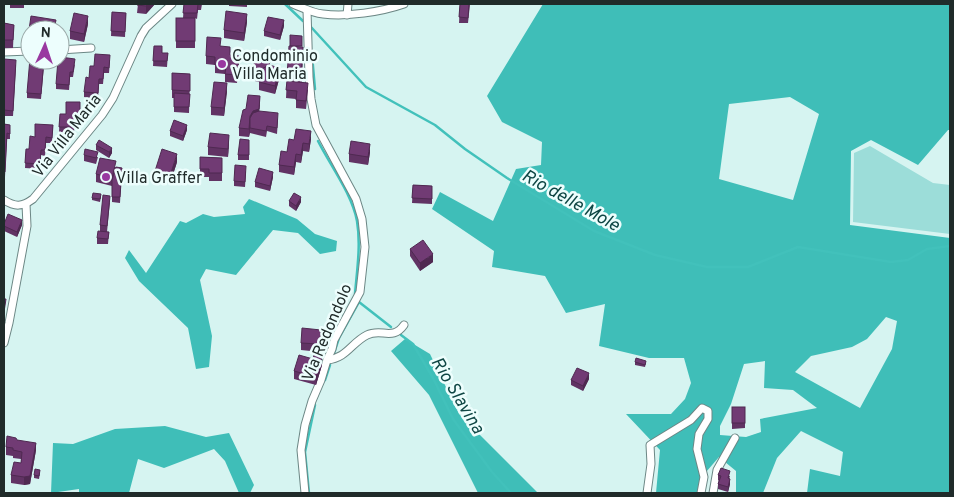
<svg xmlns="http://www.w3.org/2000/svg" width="954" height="497" font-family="Overpass,sans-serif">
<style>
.green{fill:#9cddd9}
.forest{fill:#3fbeb8;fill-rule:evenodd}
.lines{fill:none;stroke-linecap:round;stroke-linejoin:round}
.stream{stroke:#42c1bb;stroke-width:2.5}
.street-casing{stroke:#6c8785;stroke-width:9}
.street{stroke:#fff;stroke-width:7}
.wall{fill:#613364}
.shaded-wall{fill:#4f2951}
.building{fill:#713b74;stroke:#4f2951}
.poi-dot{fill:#9938a0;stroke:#edfefd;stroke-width:2}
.labels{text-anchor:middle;stroke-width:5;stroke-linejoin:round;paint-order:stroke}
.poi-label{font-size:16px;fill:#202b2a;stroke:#edfefd;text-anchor:start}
.street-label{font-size:16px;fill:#202b2a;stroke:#edfefd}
.water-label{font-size:18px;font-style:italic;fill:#0f4745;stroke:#edfefd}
</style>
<rect width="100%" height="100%" fill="#d6f4f1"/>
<!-- green -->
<path class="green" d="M870,146L933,183L950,185V234L853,222L854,153Z"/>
<!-- forest -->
<g class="forest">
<path d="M543,4H950V130H948L918,165L871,140L851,151L850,225L950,238V493H807L810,469L840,476L843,452L801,431L777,458L763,493H735L736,492V471L719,457L700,479L698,493H656L660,450L626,414H671L685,399L691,383L684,358H649L599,346L605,304L566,313L545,276L492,267L494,251L432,209L440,192L493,221L516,169L541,165L542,142L502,122L487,96ZM790,97L819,114L793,200L719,179L729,104ZM886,317L897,321L892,349L860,408L795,372L811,356L852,347L867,339ZM765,361L764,388L793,390L817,408L760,419L761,432L746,437L720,435V426L731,404L744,364Z"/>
<path d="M249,199L297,219L315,234L337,241L336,251L320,254L298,233L273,230L236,275L206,269L200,280L212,336L209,367L196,369L188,328L139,281L125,258L129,250L146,273L180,221L186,223L203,214L214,217L245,214L243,207Z"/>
<path d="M405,339L430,354L459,414L538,493H478L429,395L391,351Z"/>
<path d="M165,426L206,437L229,433L254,485L250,493H239L225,461L214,449L164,468L138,459L129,493H79V489L51,493L53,443L73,444L115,429Z"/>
</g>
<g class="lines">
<!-- stream -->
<g class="stream">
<path d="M285,4L303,21"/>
<path d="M311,27L366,87L435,125L465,149L507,178L594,231L655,255L707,267H748L798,247L891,262L908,260L927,249L950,246"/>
<path d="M312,55L315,89"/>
<path d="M318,141C330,165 352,194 357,221C361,245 357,270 355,294"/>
<path d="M401,335L413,344L433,378L453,419L492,472L511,493"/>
<path d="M333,356L339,338L359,302L391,327"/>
<path d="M325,380L330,365"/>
<path d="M309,493L305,452L315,405"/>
</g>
<!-- street casing -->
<g class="street-casing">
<g id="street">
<path d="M293,4C303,8 312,13 323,14C347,17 381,12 404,4"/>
<path d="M347,15L348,4"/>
<path d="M60,50L91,48"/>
<path d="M4,52L30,51"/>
<path d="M4,200C15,207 22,207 33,199L102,115L113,98L141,36L146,28L172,4"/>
<path d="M4,343L9,323L27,226L26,204"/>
<path d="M327,360C347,358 351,343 367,335C381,328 393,341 404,325"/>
<path d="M305,493L301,450L305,425L312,401L321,380L327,360L332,349L334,340L360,292L365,247L362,219L356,199L316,125L311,99L309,77L307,10"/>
<path d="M647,493L651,464L650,445L691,420L702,408L708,411V419L699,434L697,449L704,477L701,493"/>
<path d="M713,493L717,470L735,438"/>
</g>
</g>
<!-- street -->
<use href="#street" class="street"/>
</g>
<!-- wall -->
<g class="wall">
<rect x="10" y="4" width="14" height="4"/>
<path d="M138,4H155L146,14L137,13Z"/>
<path d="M184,4H202L201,10H198L197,19L195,18V48H176V18H183Z"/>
<path d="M229,4H247V7L229,6Z"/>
<path d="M460,4H470L468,23H459Z"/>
<path d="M112,12L126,13L125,37L111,36Z"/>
<path d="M247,22L244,41L224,38V30Z"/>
<path d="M4,23L14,25L13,48H4Z"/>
<path d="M88,24L84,42L70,39V31Z"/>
<path d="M284,26L280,40L264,36V31Z"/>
<path d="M56,27V30H30V38H29V30Z"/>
<path d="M154,46L162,53H168L167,67L153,66Z"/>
<path d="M221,46L239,64L237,83L225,82V74L215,73V65L206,64V56Z"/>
<path d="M302,47L303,55L302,82L308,90L306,109L296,108V99L286,98L287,76Z"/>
<path d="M4,59L16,65L13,116H4Z"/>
<path d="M110,60L109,73H104L103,84H99L98,99L84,97V92L94,66Z"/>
<path d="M75,64L73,77H70L69,90L56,89V84Z"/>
<path d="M44,65L41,99L27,98V93Z"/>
<path d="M270,66L280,76L275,94L259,90V82L251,80V75Z"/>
<path d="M172,73L190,74L189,113L174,112V98H172Z"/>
<path d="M227,91L224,116L211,115V107Z"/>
<path d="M80,102V120H75L74,133L59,132L60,114H66Z"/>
<path d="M260,104L259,111L278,119L277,134L267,131L266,137L250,133L249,137L239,136V128Z"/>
<path d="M4,124L10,125V139H7L5,177H4Z"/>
<path d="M53,125L52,143H46L45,156L41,155L40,169L25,168L26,149H29Z"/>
<path d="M187,130L183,141L170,136V131Z"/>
<path d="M311,139L309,152L303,151L301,163L296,162L294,175L279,172V165L294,140Z"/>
<path d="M249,140V160H238V155Z"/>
<path d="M229,143L228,157L208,155V147Z"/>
<path d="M96,145L112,153L109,158L96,150Z"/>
<path d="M370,152L368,165L349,162V154Z"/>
<path d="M84,155L98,157L96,164L84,161Z"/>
<path d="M200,157L222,158V181H209V177H200Z"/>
<path d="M177,162L170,184L155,179V171Z"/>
<path d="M116,167L122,168L120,203L112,202V186L96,182V174Z"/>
<path d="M246,171L245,187L234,186V181Z"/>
<path d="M273,177L270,191L255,187V182Z"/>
<path d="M413,185L432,186V204L412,203Z"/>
<path d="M101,197L100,202L92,200V198Z"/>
<path d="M110,201L107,232H109L108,244H97V238L100,231V225Z"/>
<path d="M289,201L301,202L296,211L289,206Z"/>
<path d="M4,224L22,225L17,237L4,231Z"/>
<path d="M410,249L433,262L420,271L410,256Z"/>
<path d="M321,338L320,352L301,350V343Z"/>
<path d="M313,359L322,365L316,385L294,379V371Z"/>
<path d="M635,362L646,363L645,367L635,365Z"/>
<path d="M589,379L583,391L571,385V380Z"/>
<path d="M732,407H745V428L732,429Z"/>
<path d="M17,440L36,450L30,484L24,485L11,483V475L21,463V459L13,458V456L6,455V447Z"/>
<path d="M40,473L39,479L34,478V475Z"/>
<path d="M718,475L730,476L729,479L730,484L728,492L718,489V484L719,481L718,480Z"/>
</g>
<!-- shaded-wall -->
<g class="shaded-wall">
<path d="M148,4H155L146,14V6Z"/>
<path d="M247,14V22L244,41V33Z"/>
<path d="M88,16V24L84,42V34Z"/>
<path d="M284,20V26L280,40V35Z"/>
<path d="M280,68V76L275,94V86Z"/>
<path d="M227,83V91L224,116V108Z"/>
<path d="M260,96L259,117L250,128L249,137V129L250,116Z"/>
<path d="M187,125V130L183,141V136Z"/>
<path d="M311,131V139L309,152V144Z"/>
<path d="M229,135V143L228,157V149Z"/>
<path d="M303,143V151L301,163V155Z"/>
<path d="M370,144V152L368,165V157Z"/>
<path d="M112,148V153L109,158V152Z"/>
<path d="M177,154V162L170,184V176Z"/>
<path d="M296,154V162L294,175V167Z"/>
<path d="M273,172V177L270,191V186Z"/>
<path d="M301,197V202L296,211V206Z"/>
<path d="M22,220V225L17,237V232Z"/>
<path d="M433,254V262L420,271V263Z"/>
<path d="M322,357V365L316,385V377Z"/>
<path d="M589,373V379L583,391V386Z"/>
<path d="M36,443V450L30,484L24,485V477Z"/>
<path d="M730,479V484L728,492V487Z"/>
</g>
<!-- building -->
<g class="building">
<path d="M138,4H148L146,6L137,5Z"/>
<path d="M184,4H201H198L197,13H183Z"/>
<path d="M460,4H469L468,18L459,17Z"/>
<path d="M226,11L247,14L244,33L224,30Z"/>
<path d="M112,12L126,13L125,32L111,31Z"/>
<path d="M74,13L88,16L84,34L70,31Z"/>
<path d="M31,16L56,20L54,30H29Z"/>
<path d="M268,17L284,20L280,35L264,31Z"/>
<rect x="176" y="18" width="19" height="23"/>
<path d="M4,23L14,25L13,40H4Z"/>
<path d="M290,35L302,36V46H290Z"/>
<path d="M207,37L221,38L220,46L230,47V55L239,56L237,75L225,74L226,66L215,65V57L206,56Z"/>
<path d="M154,46H162V53H168L167,61H153Z"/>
<path d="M289,46L303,47L301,77L287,76Z"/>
<path d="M95,54L110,55L109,68L104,67L103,79H99L98,93L84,92L86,77L89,78L90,66H94Z"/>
<path d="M60,57L75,59L73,72H70L69,85L56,84L58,60H60Z"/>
<path d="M256,57L270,61L269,65L262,69L260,77L251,75Z"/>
<path d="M30,58V60H44L41,94L27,93Z"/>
<path d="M4,59L16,60L13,111L4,110Z"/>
<path d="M269,65L280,68L275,86L259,82L262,69Z"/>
<path d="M172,73L190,74V91L172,90Z"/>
<path d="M287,81L308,83L306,101L296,100L297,91L286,90Z"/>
<path d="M214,82L227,83L224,108L211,107Z"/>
<path d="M174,93L190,94L189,107H174Z"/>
<path d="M248,95L260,96L259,109L253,111L250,116L249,129L239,128L243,110L246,109Z"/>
<path d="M66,102H80V115H75L74,127H59L60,114H66Z"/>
<path d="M259,111L278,113L277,128L267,126L266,131L250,128V118L253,113Z"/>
<path d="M174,120L187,125L183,136L170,131Z"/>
<path d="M4,124L10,125V134L7,133L5,172H4Z"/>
<path d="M35,124L53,125L52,138L46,137L45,150H41L40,164L25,163L26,149H29L30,136L35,137Z"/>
<path d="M296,129L311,131L309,144L303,143L301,155L296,154L294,167L279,165L281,151L287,152L289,139L294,140Z"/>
<path d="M210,133L229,135L228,149L208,147Z"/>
<path d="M240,139L249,140V155H238Z"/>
<path d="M99,140L112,148L109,152L96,145Z"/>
<path d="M351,141L370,144L368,157L349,154Z"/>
<path d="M85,149L98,152L96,158L84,155Z"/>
<path d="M162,149L177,154L170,176L155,171Z"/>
<path d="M200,157L222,158V173H209V169H200Z"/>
<path d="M100,158L116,161L112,178L96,174Z"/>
<path d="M235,165L246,166L245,182L234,181Z"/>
<path d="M116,167L122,168L120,197H112V180Z"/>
<path d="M259,168L273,172L270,186L255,182Z"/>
<path d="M413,185L432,186V199L412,198Z"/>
<path d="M93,193L101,194L100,199L92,198Z"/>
<path d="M294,193L301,197L296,206L289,201Z"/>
<path d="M103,195L110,196L107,226L100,225Z"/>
<path d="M8,214L22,220L17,232L4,226V224Z"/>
<path d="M98,231L109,232L108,239L97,238Z"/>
<path d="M423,240L433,254L420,263L410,249Z"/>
<path d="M4,299H6L4,312Z"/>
<path d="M302,328L321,330L320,344L301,343Z"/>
<path d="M299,355L313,359L314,355L322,357L316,377L294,371Z"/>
<path d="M636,358L646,361L645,365L635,362Z"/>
<path d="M577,368L589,373L583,386L571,380Z"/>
<rect x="732" y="407" width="13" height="16"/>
<path d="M7,436L16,438L17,440L36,443L30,476L24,477L11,475L14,462L21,463L22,452L13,450V448L6,447Z"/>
<path d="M721,468L730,471L728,478L730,479L728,487L718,484L721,476L718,475Z"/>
<path d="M35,469L40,470L39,476L34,475Z"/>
</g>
<!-- markers -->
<g class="poi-dot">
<circle cx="222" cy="64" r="5"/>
<circle cx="106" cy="177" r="5"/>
</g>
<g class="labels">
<!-- poi labels -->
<g class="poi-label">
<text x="232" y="61">Condominio<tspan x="232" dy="18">Villa Maria</tspan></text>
<text x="116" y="183">Villa Graffer</text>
</g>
<!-- street labels -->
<g class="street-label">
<text transform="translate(66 135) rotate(-52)" y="6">Via Villa Maria</text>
<text transform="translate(326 332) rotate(-67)" y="6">Via Redondolo</text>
</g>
<!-- water labels -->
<g class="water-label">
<text transform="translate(571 200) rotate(29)" y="6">Rio delle Mole</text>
<text transform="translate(458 395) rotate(59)" y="6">Rio Slavina</text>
</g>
</g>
<!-- border -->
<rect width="954" height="497" fill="none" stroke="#202b2a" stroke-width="10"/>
<!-- north arrow -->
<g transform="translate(45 45) rotate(3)"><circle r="24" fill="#edfefd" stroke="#9baaa9"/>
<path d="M0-4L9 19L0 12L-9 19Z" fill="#9938a0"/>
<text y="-8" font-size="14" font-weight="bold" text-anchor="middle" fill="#202b2a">N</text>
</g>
</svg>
